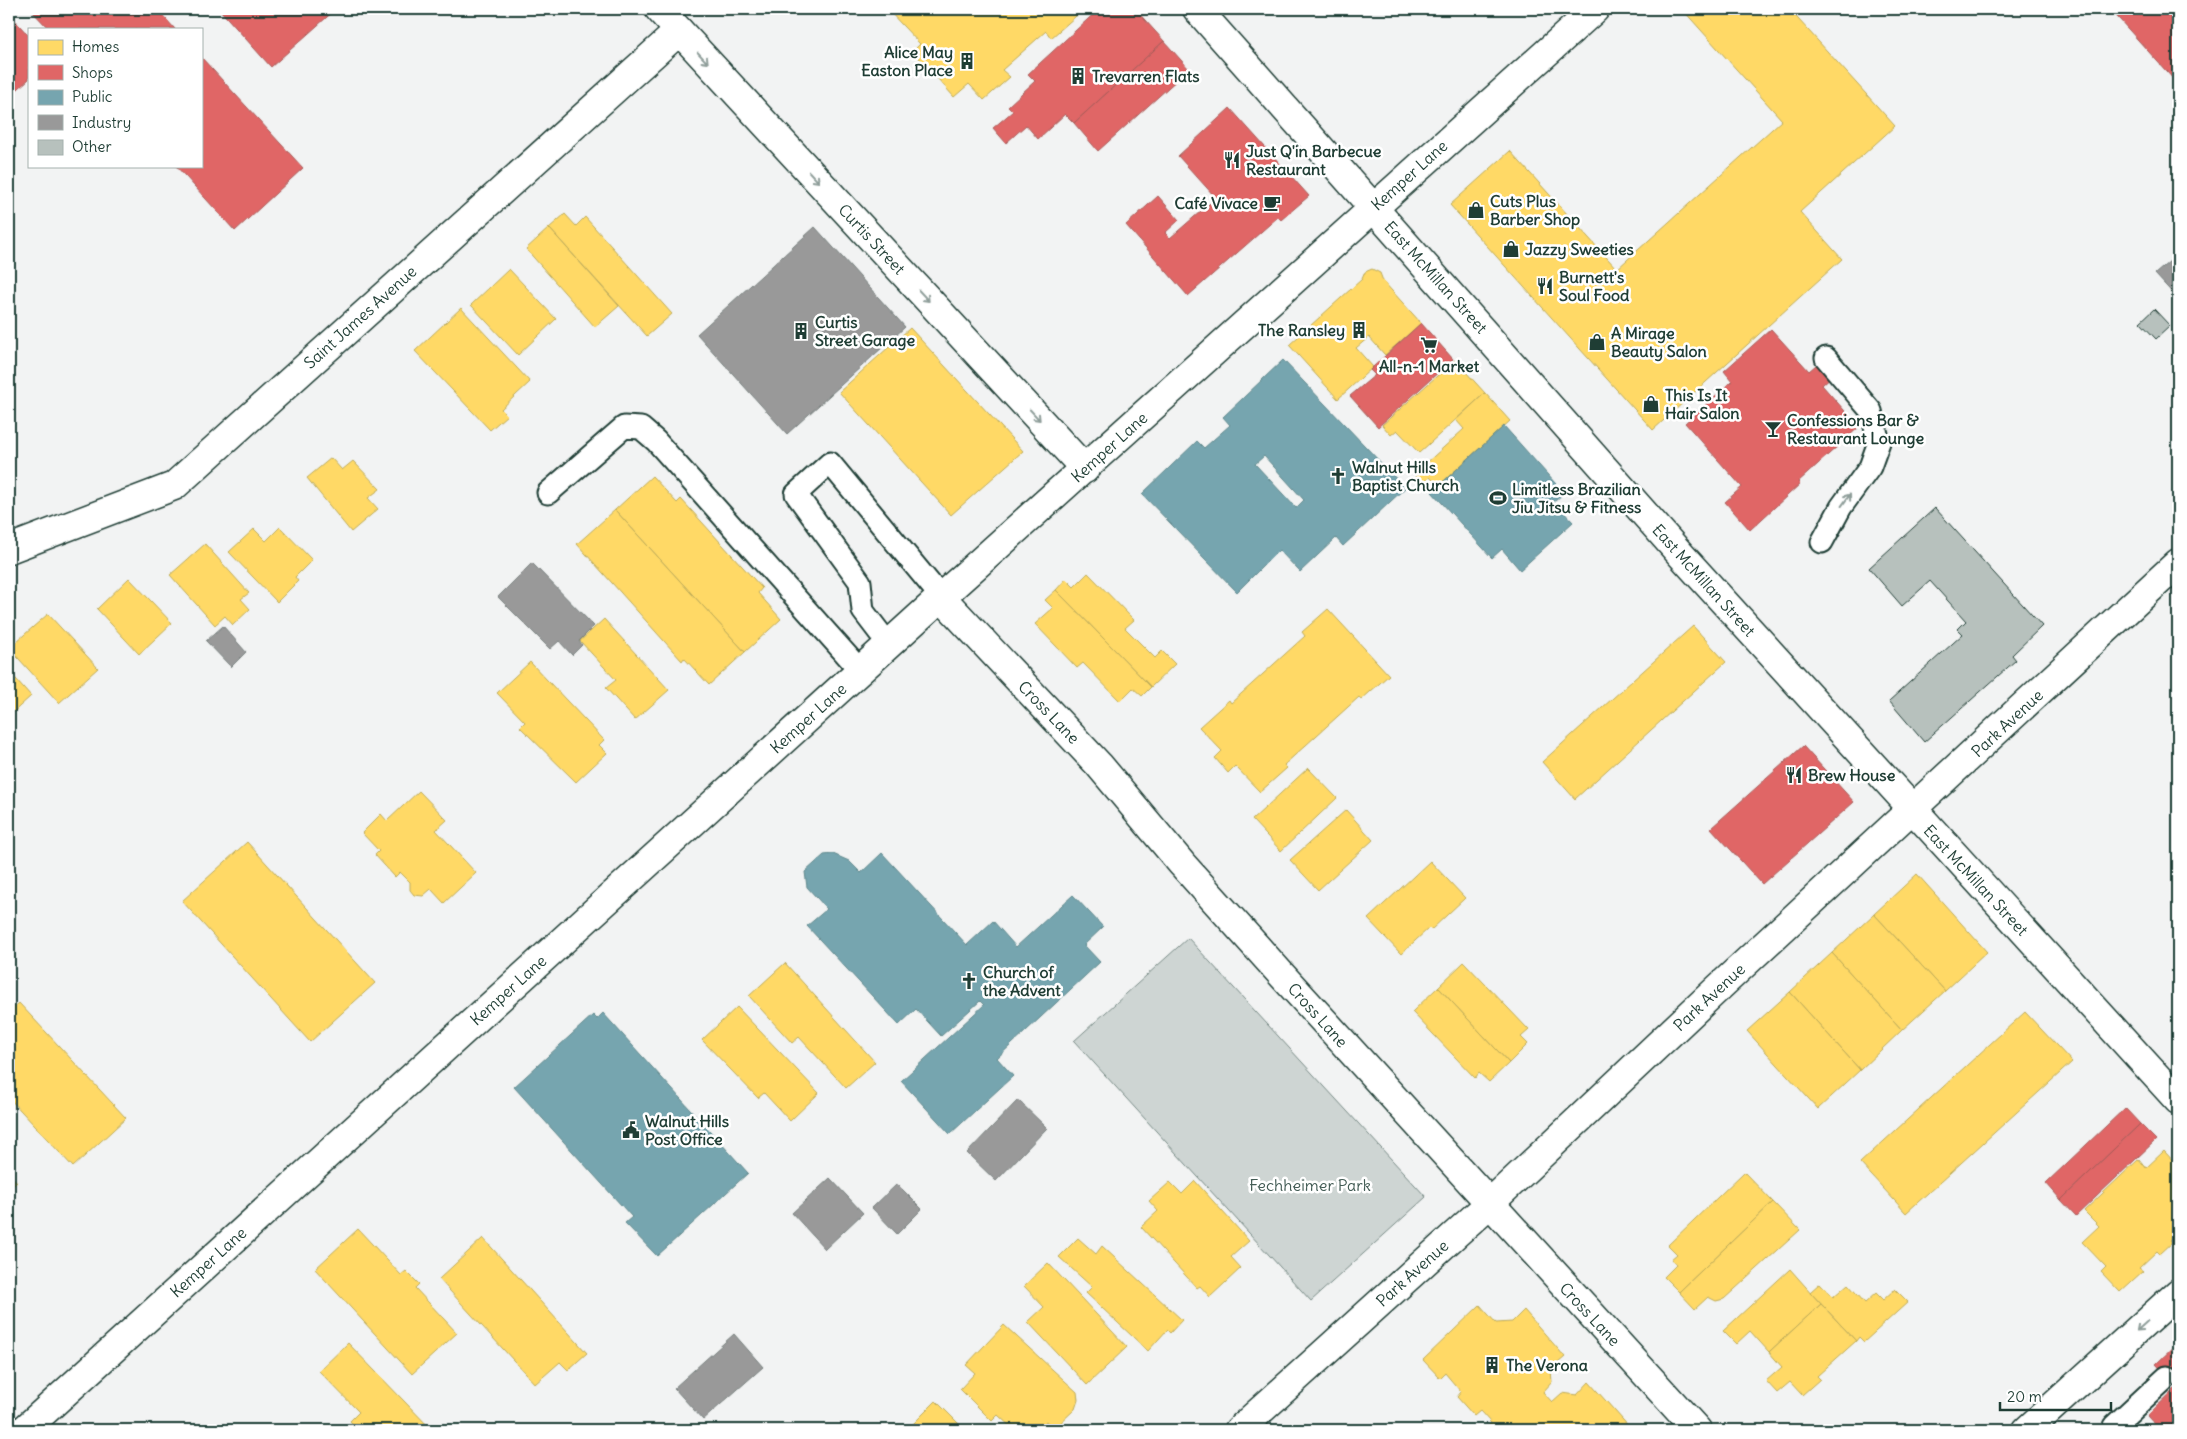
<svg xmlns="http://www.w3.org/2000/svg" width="2187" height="1439" font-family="Delius,sans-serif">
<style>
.green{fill:#ced5d3;stroke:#768984}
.homes{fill:#ffd966;stroke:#bcaa57}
.shops{fill:#e06666;stroke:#a65a57}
.public{fill:#76a5af;stroke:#5c868a;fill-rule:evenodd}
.industry{fill:#999;stroke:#747d7b}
.building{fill:#b7c1bd;stroke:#1f3d34}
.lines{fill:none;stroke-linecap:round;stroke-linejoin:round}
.service-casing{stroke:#1f3d34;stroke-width:25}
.minor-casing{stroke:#1f3d34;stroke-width:31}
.secondary-casing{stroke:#1f3d34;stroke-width:31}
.service{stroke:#fff;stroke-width:21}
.minor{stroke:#fff;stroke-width:28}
.secondary{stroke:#fff;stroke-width:28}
.oneway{stroke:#8f9e9a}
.labels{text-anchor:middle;stroke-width:5;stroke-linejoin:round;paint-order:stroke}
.poi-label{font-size:16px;font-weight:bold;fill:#1f3d34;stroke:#fff;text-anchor:start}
.street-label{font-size:16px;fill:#1f3d34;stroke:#fff}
.park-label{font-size:16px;fill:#425b54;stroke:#fff}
</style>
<rect width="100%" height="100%" fill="#f2f3f3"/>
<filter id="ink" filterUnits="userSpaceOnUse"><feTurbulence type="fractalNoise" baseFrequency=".02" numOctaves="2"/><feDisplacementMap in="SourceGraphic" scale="10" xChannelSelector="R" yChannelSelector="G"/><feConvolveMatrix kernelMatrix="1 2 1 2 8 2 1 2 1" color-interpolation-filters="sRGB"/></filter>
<g filter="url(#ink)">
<!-- green -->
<path class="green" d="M1188,938L1426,1197L1311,1301L1074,1041Z"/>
<!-- homes -->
<g class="homes">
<path d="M887,9H1084L1051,38L1046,31L1002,70L1010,77L984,100L969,84L954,97L913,51L920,44Z"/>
<path d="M1682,9H1789L1895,126L1800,212L1842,259L1653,430L1450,205L1510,151L1617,269L1782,120Z"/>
<path d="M565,214L576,226L585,217L672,314L647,336L549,228Z"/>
<path d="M549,228L619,306L595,327L526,249Z"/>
<path d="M509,269L556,319L518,355L471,305Z"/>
<path d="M1372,269L1380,273L1383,281L1421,323L1385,355L1369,337L1356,348L1373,367L1338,399L1289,345L1362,279L1365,272Z"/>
<path d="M461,308L530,382L501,409L507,415L490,430L415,351Z"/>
<path d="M910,328L1023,451L951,515L839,392Z"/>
<path d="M1455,360L1485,393L1419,453L1397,430L1391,435L1382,425Z"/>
<path d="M1485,393L1510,421L1438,486L1430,477L1423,484L1416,477L1425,468L1423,466L1464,429L1456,420Z"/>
<path d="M331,458L342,470L353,461L380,489L368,498L378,509L351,532L307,478Z"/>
<path d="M652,476L677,503L681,499L762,588L758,593L781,619L745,652L615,510Z"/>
<path d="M615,510L745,652L709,685L684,658L682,661L577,544Z"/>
<path d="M280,527L312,560L295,577L298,581L277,602L229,552L254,529L266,541Z"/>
<path d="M205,544L249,593L241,599L250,609L233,625L225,616L215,625L170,575Z"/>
<path d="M1088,573L1134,620L1125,628L1155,658L1162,651L1175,664L1151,687L1056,590L1066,579L1074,587Z"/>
<path d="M129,578L172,623L139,654L97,609Z"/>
<path d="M1056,590L1151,687L1142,696L1133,688L1120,701L1083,663L1077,668L1035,624L1053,608L1045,600Z"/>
<path d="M1328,609L1389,675L1361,700L1359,697L1284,765L1287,768L1260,792L1235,766L1228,773L1215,758L1222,751L1199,727L1229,700L1231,703L1305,636L1302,632Z"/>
<path d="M48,614L98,668L59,703L9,648Z"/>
<path d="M604,619L669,690L635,720L606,688L616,680L580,641Z"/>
<path d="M1693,626L1726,662L1575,799L1542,762Z"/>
<path d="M530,662L604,740L599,745L607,753L576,782L520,727L525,722L497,693Z"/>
<path d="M9,671L31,696L9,716Z"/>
<path d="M1308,768L1337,798L1281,851L1252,820Z"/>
<path d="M419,791L447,820L436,830L476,873L444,903L431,889L423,896L414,895L410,890V882L400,872L395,877L375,855L379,851L362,833L381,814L387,821Z"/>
<path d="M1346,810L1373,840L1318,890L1290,860Z"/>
<path d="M247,842L375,983L310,1042L182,901Z"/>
<path d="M1430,861L1465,898L1431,930L1429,928L1401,954L1368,919Z"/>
<path d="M1917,874L1987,952L1945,991L1874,914Z"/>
<path d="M1874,914L1945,991L1902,1030L1832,953Z"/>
<path d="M1832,953L1902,1030L1860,1070L1790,992Z"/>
<path d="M1464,962L1529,1030L1521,1037L1528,1044L1509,1063L1438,987Z"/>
<path d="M785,963L875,1062L846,1088L799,1037L792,1043L749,996Z"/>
<path d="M1438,987L1509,1063L1489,1082L1479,1073L1475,1078L1412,1012Z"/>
<path d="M1790,992L1860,1070L1818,1109L1747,1031Z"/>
<path d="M19,1003L126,1118L73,1167L9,1098V1012Z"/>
<path d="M737,1007L819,1093L790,1121L764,1093L758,1098L702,1040Z"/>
<path d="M2025,1012L2072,1062L1906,1213L1860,1163Z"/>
<path d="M2164,1151L2178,1166V1232L2170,1240L2173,1242L2160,1254L2157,1251L2139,1268L2143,1271L2120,1292L2101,1272L2106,1267L2082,1242L2099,1226L2084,1211L2139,1159L2146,1168Z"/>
<path d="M1744,1172L1773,1202L1679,1292L1664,1277L1676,1265L1671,1259L1677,1254L1668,1245Z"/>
<path d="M9,1173L17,1182L9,1190Z"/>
<path d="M1195,1181L1249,1241L1231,1257L1241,1268L1210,1297L1200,1286L1197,1288L1141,1227L1158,1211L1149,1201L1170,1182L1182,1194Z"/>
<path d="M1773,1202L1800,1230L1724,1299L1716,1301L1708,1297L1695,1309L1679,1292Z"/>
<path d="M358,1229L401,1275L406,1271L419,1284L415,1288L457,1333L412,1374L315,1269Z"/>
<path d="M483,1238L587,1353L568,1370L560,1362L535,1384L439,1279Z"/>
<path d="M1078,1238L1096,1254L1102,1246L1182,1320L1170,1333L1167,1330L1148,1351L1086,1293L1092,1287L1059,1257Z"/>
<path d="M1048,1263L1127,1347L1087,1385L1028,1322L1044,1307L1024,1286Z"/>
<path d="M1790,1269L1821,1304L1769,1352L1750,1331L1736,1344L1723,1331Z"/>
<path d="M1820,1283L1833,1297L1848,1284L1865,1303L1876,1293L1883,1300L1895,1289L1908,1302L1864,1342L1859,1337L1856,1341L1810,1292Z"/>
<path d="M1821,1304L1856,1341L1817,1376L1820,1379L1802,1395L1790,1382L1777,1393L1766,1381L1782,1367L1769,1352Z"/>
<path d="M1480,1305L1496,1323L1512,1322L1524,1310L1565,1357L1551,1369L1552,1382L1543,1392L1552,1402L1562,1393L1577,1395L1589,1382L1631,1429L1488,1430L1486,1429L1491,1423L1480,1411L1474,1416L1457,1397L1461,1392L1445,1373L1440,1378L1423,1360Z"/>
<path d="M1004,1325L1077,1392L1078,1400L1075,1409L1054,1429L1046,1421L1037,1430H1014L998,1415L992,1421L960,1389L975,1373L966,1365Z"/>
<path d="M348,1343L432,1430H358L350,1421L359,1412L319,1371Z"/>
<path d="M936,1401L965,1430H907Z"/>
</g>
<!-- shops -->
<g class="shops">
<path d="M30,9H157L175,29H49Z"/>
<path d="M219,9H336L271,67Z"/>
<path d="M1099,9H1135L1164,41L1074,123L1065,114L1038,139L1026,125L1006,143L993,128L1013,111L1008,106L1035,81L1028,74Z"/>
<path d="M2110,9H2178V80L2176,82Z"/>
<path d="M9,14L29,36V79L9,97Z"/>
<path d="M1164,41L1189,69L1098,151L1074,123Z"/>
<path d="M201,57L303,168L235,231L176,166H201Z"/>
<path d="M1230,108L1309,196L1281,220L1278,217L1188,296L1126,225L1158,196L1179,220L1165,233L1170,238L1216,198L1178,156Z"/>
<path d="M1421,323L1453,359L1378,427L1350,396L1375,375L1370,370L1373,367Z"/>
<path d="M1771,329L1809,371L1823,359L1835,373L1822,385L1859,427L1798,482L1800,484L1750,530L1725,502L1742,487L1685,423L1732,381L1724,371Z"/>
<path d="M1803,746L1854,802L1762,884L1711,828Z"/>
<path d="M2125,1108L2140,1124L2061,1200L2046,1183Z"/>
<path d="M2140,1124L2156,1140L2076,1216L2061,1200Z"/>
<path d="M2178,1343V1430H2160L2147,1416L2177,1387L2156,1364Z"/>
</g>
<!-- public -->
<g class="public">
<path d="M1283,360L1405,488L1343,546L1336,538L1300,572L1279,550L1237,592L1142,494L1197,441L1204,448L1230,425L1223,417ZM1264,456L1304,500L1296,508L1255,464Z"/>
<path d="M1504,426L1564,493L1554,502L1573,522L1520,570L1502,549L1492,558L1432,492Z"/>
<path d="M882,853L967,945L993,921L1016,947L1073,895L1103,927L1084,945L1100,962L997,1058L1013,1076L950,1134L901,1081L984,1005L980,1001L941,1036L916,1009L899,1025L807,926L827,909L807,887L805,872L824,855L833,854L849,861L861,873Z"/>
<path d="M603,1013L748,1173L657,1256L625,1223L632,1217L514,1087L593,1015L597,1019Z"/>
</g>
<!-- industry -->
<g class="industry">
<path d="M815,227L905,327L787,434L697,334Z"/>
<path d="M2178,254V299L2155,274Z"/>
<path d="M532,563L594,626L579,641L582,645L572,655L559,641L550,649L498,597Z"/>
<path d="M223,626L246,652L231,667L206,641Z"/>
<path d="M1018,1100L1047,1128L996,1181L967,1153Z"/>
<path d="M830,1178L863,1213L825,1249L792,1213Z"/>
<path d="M897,1184L922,1209L897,1234L872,1208Z"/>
<path d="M734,1334L763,1367L703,1420L674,1388Z"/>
</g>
<!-- building -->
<g class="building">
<path d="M2154,309L2170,326L2156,339L2140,322Z"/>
<path d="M1935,508L2042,626L2012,655L2016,660L1924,742L1889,701L1963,634L1958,629L1966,621L1930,581L1902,606L1869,568Z"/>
</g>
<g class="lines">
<!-- service casing -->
<g class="service-casing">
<g id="service">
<path d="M548,493L624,427L641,428L656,441L860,670"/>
<path d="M1822,542L1841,507L1870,467L1879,442L1871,411L1826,358"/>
<path d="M889,645L863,611L860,582L796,494L830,463L941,597"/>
<path d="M2118,1430L2114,1426L2167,1377"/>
</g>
</g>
<!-- minor casing -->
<g class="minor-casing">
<g id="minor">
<path d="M659,9L1085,469"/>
<path d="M9,549L174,486L679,31"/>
<path d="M941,597L1099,765L1182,864L1280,973L1697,1430"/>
<path d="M24,1430L941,597L1595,9"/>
<path d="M1239,1430L1489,1204L1714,992L2178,563"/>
<path d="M2027,1430L2178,1293"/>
</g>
</g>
<!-- secondary casing -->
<g class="secondary-casing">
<path id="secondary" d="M1197,9L1682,556L2178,1100"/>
</g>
<!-- service -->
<use href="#service" class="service"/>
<!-- minor -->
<use href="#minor" class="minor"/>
<!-- secondary -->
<use href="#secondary" class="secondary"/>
</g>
<!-- one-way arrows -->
<defs><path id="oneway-shaft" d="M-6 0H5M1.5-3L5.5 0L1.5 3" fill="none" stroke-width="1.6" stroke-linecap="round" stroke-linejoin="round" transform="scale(1.25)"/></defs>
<g class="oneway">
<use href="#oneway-shaft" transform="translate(703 58) rotate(47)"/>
<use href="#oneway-shaft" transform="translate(814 177) rotate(47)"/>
<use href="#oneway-shaft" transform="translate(924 296) rotate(47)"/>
<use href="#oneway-shaft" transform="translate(1035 415) rotate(47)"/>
<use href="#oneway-shaft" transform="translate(1846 500) rotate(-54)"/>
<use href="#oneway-shaft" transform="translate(2142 1326) rotate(138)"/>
</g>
</g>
<!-- icons -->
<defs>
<g id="building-bare" transform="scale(1.35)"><path d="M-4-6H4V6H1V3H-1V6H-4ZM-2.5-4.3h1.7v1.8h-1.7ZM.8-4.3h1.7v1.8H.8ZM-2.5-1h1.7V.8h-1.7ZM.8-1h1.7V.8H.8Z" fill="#1f3d34" stroke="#fff" stroke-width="2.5" paint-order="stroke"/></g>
<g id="restaurant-bare" transform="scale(1.35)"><path d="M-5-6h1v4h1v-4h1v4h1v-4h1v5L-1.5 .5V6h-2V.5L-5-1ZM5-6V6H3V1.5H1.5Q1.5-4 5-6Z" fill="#1f3d34" stroke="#fff" stroke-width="2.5" paint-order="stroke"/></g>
<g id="cafe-bare" transform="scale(1.35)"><path d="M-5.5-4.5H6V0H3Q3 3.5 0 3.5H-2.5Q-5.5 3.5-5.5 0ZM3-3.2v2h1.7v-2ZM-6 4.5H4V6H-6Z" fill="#1f3d34" stroke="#fff" stroke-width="2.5" paint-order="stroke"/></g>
<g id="shop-bare" transform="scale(1.35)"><path d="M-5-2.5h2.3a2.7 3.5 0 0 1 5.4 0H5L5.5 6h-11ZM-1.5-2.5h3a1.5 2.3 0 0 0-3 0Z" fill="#1f3d34" stroke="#fff" stroke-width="2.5" paint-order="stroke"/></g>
<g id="supermarket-bare" transform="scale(1.35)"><path d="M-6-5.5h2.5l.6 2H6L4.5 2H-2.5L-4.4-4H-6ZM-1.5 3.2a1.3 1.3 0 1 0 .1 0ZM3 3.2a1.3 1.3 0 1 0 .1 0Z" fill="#1f3d34" stroke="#fff" stroke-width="2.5" paint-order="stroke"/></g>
<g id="bar-bare" transform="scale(1.35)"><path d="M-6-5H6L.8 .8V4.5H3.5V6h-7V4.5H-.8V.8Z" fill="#1f3d34" stroke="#fff" stroke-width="2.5" paint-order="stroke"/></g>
<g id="church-bare" transform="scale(1.35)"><path d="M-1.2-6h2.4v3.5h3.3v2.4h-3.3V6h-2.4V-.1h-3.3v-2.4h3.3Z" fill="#1f3d34" stroke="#fff" stroke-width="2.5" paint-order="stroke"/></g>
<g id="stadium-bare" transform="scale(1.35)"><path d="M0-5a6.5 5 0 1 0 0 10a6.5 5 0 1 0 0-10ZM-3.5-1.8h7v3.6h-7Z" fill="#1f3d34" stroke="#fff" stroke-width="2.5" paint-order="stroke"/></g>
<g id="civic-bare" transform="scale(1.35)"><path d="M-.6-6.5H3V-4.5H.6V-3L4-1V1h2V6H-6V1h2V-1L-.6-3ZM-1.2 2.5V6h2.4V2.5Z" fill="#1f3d34" stroke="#fff" stroke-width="2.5" paint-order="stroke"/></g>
</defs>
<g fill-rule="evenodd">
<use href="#building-bare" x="967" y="61"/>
<use href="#building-bare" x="1078" y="76"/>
<use href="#restaurant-bare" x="1232" y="160"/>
<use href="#cafe-bare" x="1272" y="203"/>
<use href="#shop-bare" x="1476" y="210"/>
<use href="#shop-bare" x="1511" y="249"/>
<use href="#restaurant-bare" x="1545" y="286"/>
<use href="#building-bare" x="1359" y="330"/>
<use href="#building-bare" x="801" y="331"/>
<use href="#shop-bare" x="1597" y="342"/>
<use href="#supermarket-bare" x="1429" y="345"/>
<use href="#shop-bare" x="1651" y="404"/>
<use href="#bar-bare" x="1773" y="429"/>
<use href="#church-bare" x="1338" y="476"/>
<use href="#stadium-bare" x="1498" y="498"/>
<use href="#restaurant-bare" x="1794" y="775"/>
<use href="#church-bare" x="969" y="981"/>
<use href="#civic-bare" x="631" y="1130"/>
<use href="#building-bare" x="1492" y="1365"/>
</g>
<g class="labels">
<!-- poi labels -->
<g class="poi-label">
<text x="953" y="58" text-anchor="end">Alice May<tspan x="953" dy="18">Easton Place</tspan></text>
<text x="1092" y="82">Trevarren Flats</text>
<text x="1246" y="157">Just Q'in Barbecue<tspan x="1246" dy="18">Restaurant</tspan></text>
<text x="1490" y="207">Cuts Plus<tspan x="1490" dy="18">Barber Shop</tspan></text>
<text x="1258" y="209" text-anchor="end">Café Vivace</text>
<text x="1525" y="255">Jazzy Sweeties</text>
<text x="1559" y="283">Burnett's<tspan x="1559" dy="18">Soul Food</tspan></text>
<text x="815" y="328">Curtis<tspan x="815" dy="18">Street Garage</tspan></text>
<text x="1345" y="336" text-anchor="end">The Ransley</text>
<text x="1611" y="339">A Mirage<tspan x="1611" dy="18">Beauty Salon</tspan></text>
<text x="1429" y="372" text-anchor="middle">All-n-1 Market</text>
<text x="1665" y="401">This Is It<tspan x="1665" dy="18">Hair Salon</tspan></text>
<text x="1787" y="426">Confessions Bar &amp;<tspan x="1787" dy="18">Restaurant Lounge</tspan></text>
<text x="1352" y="473">Walnut Hills<tspan x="1352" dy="18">Baptist Church</tspan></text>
<text x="1512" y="495">Limitless Brazilian<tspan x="1512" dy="18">Jiu Jitsu &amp; Fitness</tspan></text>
<text x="1808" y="781">Brew House</text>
<text x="983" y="978">Church of<tspan x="983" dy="18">the Advent</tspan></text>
<text x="645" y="1127">Walnut Hills<tspan x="645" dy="18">Post Office</tspan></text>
<text x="1506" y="1371">The Verona</text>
</g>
<!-- street labels -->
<g class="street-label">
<text transform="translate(1409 175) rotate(-42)" y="6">Kemper Lane</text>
<text transform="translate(872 239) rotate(47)" y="6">Curtis Street</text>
<text transform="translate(1436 277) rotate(48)" y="6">East McMillan Street</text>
<text transform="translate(360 317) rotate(-42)" y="6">Saint James Avenue</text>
<text transform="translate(1109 447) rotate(-42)" y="6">Kemper Lane</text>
<text transform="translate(1704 580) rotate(48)" y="6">East McMillan Street</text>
<text transform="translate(1049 712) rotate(46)" y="6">Cross Lane</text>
<text transform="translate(808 718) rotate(-42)" y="6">Kemper Lane</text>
<text transform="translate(2007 723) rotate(-43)" y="6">Park Avenue</text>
<text transform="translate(1976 880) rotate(47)" y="6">East McMillan Street</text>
<text transform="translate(508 990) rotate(-42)" y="6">Kemper Lane</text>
<text transform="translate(1709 997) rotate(-43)" y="6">Park Avenue</text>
<text transform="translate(1318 1015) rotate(48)" y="6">Cross Lane</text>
<text transform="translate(208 1262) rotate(-42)" y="6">Kemper Lane</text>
<text transform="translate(1412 1273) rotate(-42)" y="6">Park Avenue</text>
<text transform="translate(1590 1314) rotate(47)" y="6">Cross Lane</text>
</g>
<!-- park labels -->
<g class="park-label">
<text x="1310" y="1191">Fechheimer Park</text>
</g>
</g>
<!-- margin -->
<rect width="2187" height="1439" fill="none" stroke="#fff" stroke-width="30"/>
<rect x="15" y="15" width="2157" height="1409" fill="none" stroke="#1f3d34" stroke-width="2" filter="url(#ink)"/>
<!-- legend -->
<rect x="28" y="28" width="175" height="140" fill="#ffffff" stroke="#a5b1ae"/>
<rect x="38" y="40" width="25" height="15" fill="#ffd966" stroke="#a5b1ae"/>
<text x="72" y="52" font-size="15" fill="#1f3d34">Homes</text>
<rect x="38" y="65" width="25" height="15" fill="#e06666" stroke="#a5b1ae"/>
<text x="72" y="78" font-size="15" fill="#1f3d34">Shops</text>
<rect x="38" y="90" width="25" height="15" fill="#76a5af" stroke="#a5b1ae"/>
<text x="72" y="102" font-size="15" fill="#1f3d34">Public</text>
<rect x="38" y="115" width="25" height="15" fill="#999999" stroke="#a5b1ae"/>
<text x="72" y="128" font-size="15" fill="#1f3d34">Industry</text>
<rect x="38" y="140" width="25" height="15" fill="#b7c1bd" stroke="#a5b1ae"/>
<text x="72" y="152" font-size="15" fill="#1f3d34">Other</text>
<!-- scale -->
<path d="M2000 1402v8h111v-8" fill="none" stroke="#1f3d34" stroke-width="2.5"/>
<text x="2007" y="1402" font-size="15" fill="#1f3d34" stroke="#ffffff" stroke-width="4" paint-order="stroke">20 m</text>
</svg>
